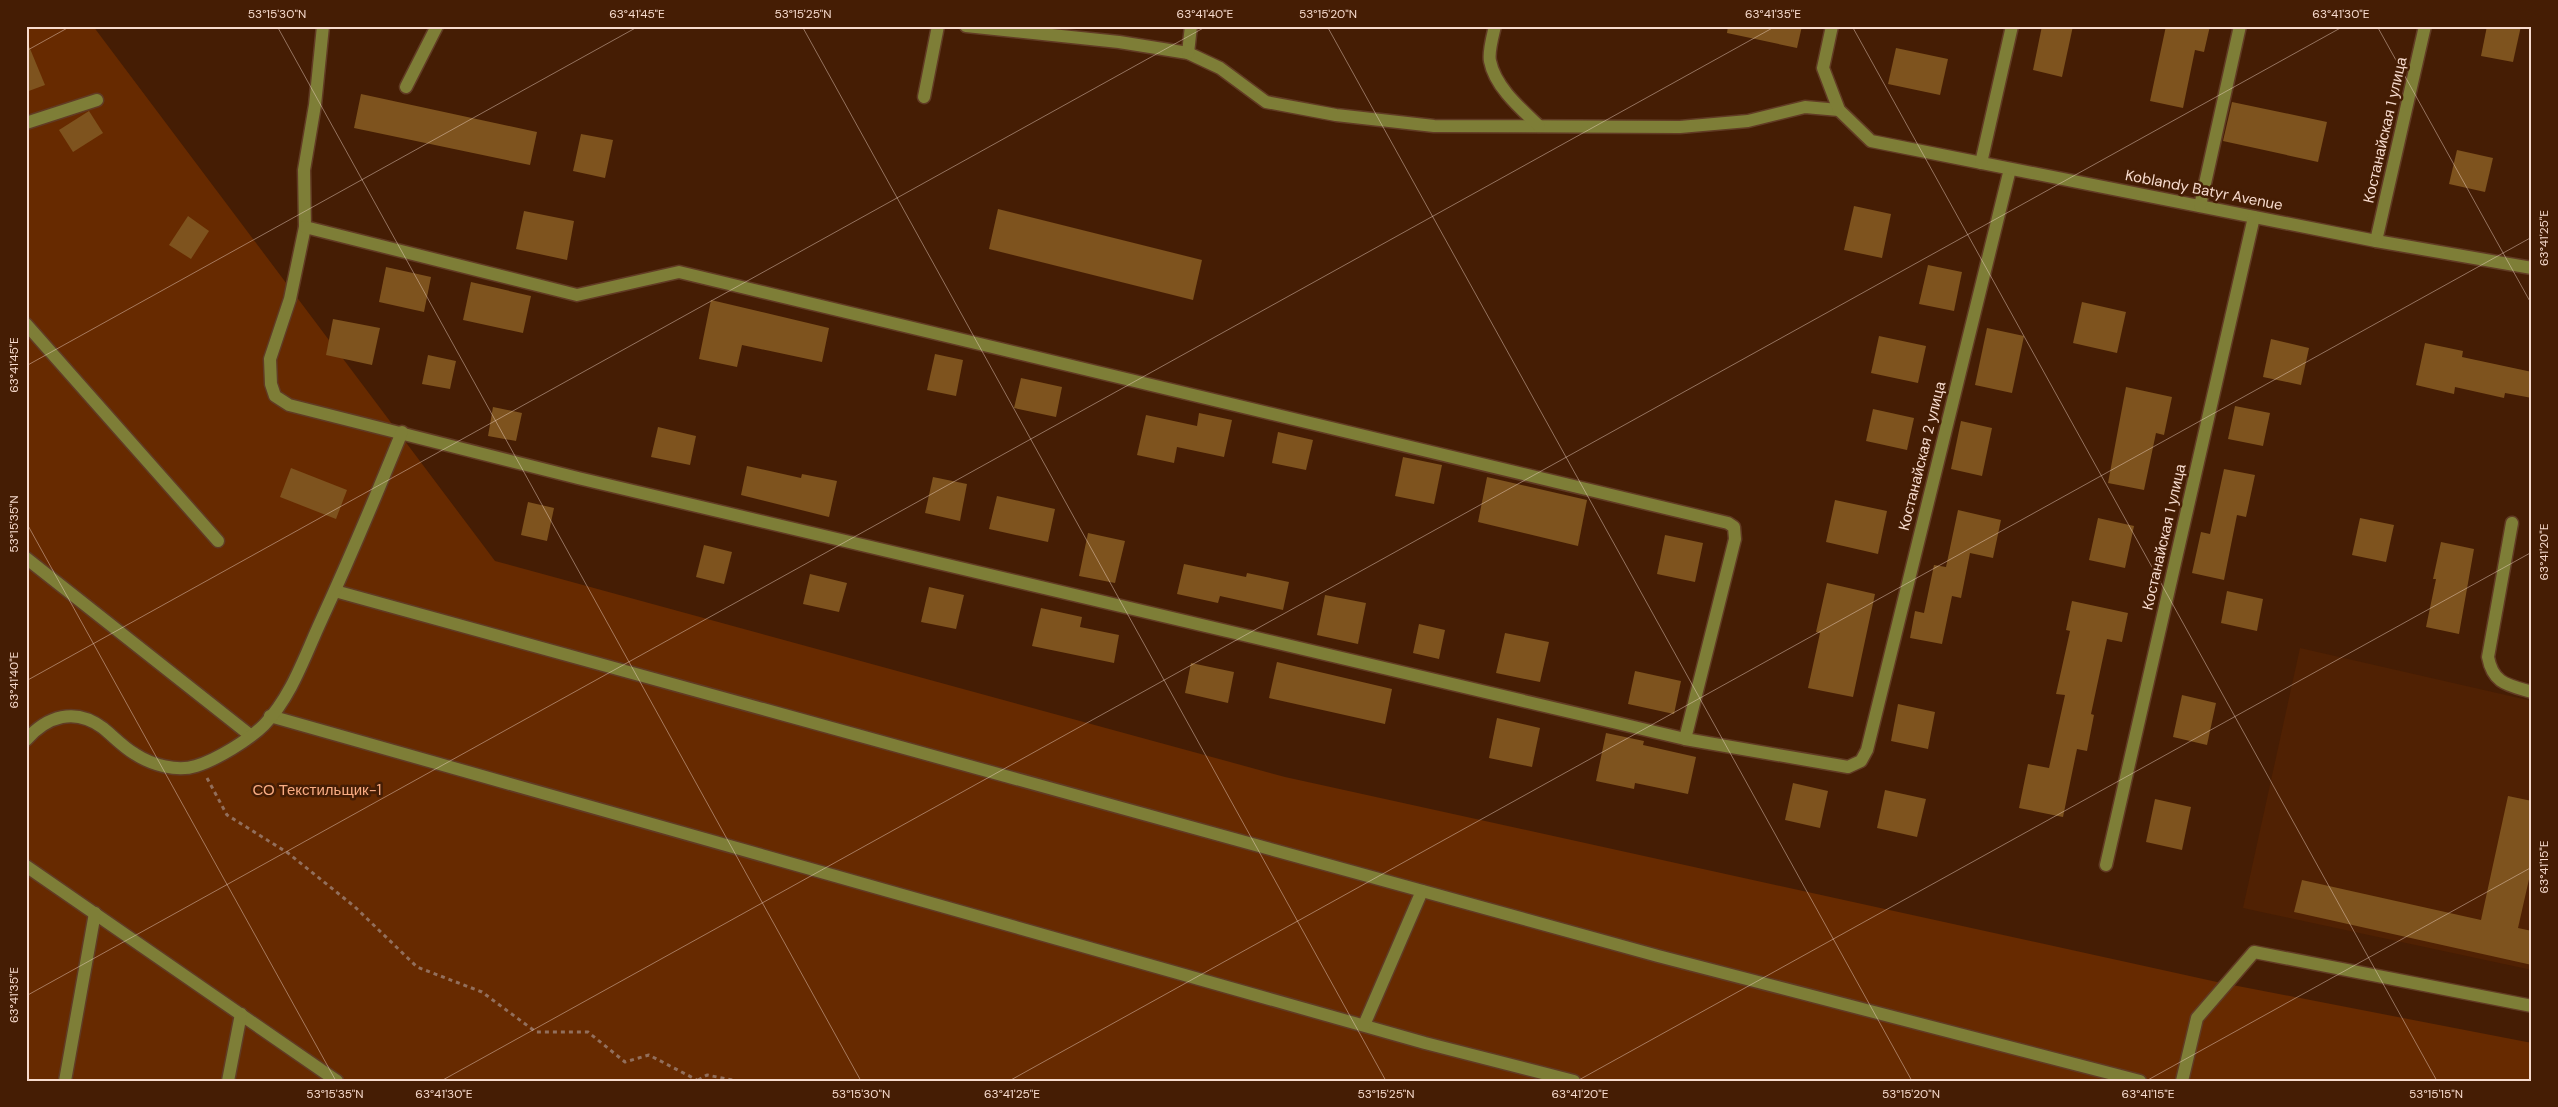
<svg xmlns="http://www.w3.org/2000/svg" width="2558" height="1107" font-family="'DM Sans',sans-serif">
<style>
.built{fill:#502103}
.green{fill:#672a00}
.building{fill:#7e531e}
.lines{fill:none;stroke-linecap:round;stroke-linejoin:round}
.minor-casing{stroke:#613b24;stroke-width:15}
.path{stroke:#926f5c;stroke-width:3;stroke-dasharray:4 4;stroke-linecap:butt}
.minor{stroke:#7e7e37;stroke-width:12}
.ticks{fill:none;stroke:#f7dbce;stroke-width:1;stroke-opacity:0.45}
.labels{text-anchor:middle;stroke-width:5;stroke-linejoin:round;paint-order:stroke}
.street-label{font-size:15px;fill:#f7dbce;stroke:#451d04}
.park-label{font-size:15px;fill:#f9ac83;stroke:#451d04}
.neatline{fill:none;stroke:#f7dbce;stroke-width:2}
.ticks-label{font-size:12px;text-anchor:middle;fill:#f7dbce}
</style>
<rect width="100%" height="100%" fill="#451d04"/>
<!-- built -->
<path class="built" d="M2300,648L2532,701V970L2243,908Z"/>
<!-- green -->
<path class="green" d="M26,26H93L495,561L1285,777L2217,982L2532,1043V1081H26Z"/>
<!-- building -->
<g class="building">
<path d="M1728,26H1802L1797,48L1727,33Z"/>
<path d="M2042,26H2073L2062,77L2033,70Z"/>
<path d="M2166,26H2210L2204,52L2195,50L2183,108L2150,101Z"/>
<path d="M2487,26H2521L2513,62L2481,56Z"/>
<path d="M26,39L45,85L26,92Z"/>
<path d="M1896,48L1948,59L1940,95L1888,84Z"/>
<path d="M361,94L537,132L530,165L354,128Z"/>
<path d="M2232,102L2327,122L2318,162L2223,141Z"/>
<path d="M89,111L103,133L73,152L59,130Z"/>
<path d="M581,134L613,140L605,178L573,171Z"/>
<path d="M2457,150L2493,158L2485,192L2449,184Z"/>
<path d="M1854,206L1891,214L1882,258L1844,250Z"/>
<path d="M998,209L1202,260L1193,300L989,249Z"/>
<path d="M524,211L574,221L567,260L516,249Z"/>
<path d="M188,216L209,231L191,259L169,245Z"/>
<path d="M1928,265L1962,272L1954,311L1919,304Z"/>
<path d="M386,267L431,277L424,312L379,302Z"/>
<path d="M471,282L531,296L523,333L463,320Z"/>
<path d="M711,300L829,328L822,362L742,345L737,367L699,359Z"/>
<path d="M2082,302L2126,312L2117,353L2073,343Z"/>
<path d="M333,319L380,328L372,365L326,355Z"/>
<path d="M1987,328L2024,336L2012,393L1975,385Z"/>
<path d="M1879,336L1926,346L1918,383L1871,373Z"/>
<path d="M2271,339L2309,348L2301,385L2263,377Z"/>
<path d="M2425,343L2463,351L2462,357L2532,372V398L2505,393L2504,398L2455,387L2454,394L2416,385Z"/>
<path d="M935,354L963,360L956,396L927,390Z"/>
<path d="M428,355L456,361L450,389L422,384Z"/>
<path d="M1021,378L1062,387L1056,417L1014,408Z"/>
<path d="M2126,387L2172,397L2164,435L2156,433L2144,490L2108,483Z"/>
<path d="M2235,406L2270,413L2263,446L2228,439Z"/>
<path d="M493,407L522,413L516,441L488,436Z"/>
<path d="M1873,409L1914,418L1907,450L1866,441Z"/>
<path d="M1199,413L1232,420L1224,457L1177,447L1174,463L1137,455L1146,415L1197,426Z"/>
<path d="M1961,421L1992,428L1982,476L1951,469Z"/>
<path d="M658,427L696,436L690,465L651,457Z"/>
<path d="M1278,432L1313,440L1306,470L1272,463Z"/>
<path d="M1403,457L1442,465L1434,504L1395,496Z"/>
<path d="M747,466L801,478L802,474L837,481L829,517L741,495Z"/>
<path d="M291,468L347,490L336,519L280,497Z"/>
<path d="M2224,469L2255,475L2246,517L2237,515L2224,580L2192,573L2201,532L2210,534Z"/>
<path d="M933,477L967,484L960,521L925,513Z"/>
<path d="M1487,477L1587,500L1578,546L1478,522Z"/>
<path d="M997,496L1055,509L1048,542L989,529Z"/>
<path d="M1835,500L1887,511L1878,554L1826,542Z"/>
<path d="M528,502L554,508L547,541L521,535Z"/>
<path d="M1958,510L2001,520L1993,558L1970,553L1961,598L1952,596L1942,644L1910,638L1915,611L1924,613L1934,565L1946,567Z"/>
<path d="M2098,518L2134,526L2125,568L2089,560Z"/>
<path d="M2360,518L2394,525L2386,562L2352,555Z"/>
<path d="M1088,533L1125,541L1115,583L1079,576Z"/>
<path d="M1665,535L1703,543L1695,582L1657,574Z"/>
<path d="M2441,542L2474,549L2459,634L2426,627L2436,579H2433Z"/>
<path d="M704,545L732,552L724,584L696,577Z"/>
<path d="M1184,564L1246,577L1247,573L1289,582L1283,610L1220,596L1218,603L1177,594Z"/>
<path d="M810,574L847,583L839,612L803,604Z"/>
<path d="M1827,583L1875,594L1853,697L1808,688L1820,633L1816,632Z"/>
<path d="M929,587L964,595L956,629L921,622Z"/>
<path d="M2227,591L2263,599L2257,631L2221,623Z"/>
<path d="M1325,595L1366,603L1358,644L1317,635Z"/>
<path d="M2072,601L2128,613L2122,642L2107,639L2091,714L2094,715L2087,751L2077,749L2063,817L2019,808L2028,764L2049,768L2065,695L2056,694L2070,631L2066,630Z"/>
<path d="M1041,608L1082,617L1080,627L1119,635L1114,663L1032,646Z"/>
<path d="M1419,624L1445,630L1439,659L1413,653Z"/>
<path d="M1505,633L1549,642L1540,682L1496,673Z"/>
<path d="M1277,662L1392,689L1385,724L1269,698Z"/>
<path d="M1191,663L1234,672L1228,703L1185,693Z"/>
<path d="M1635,671L1681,681L1674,714L1628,704Z"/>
<path d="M2182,695L2216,703L2207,745L2173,737Z"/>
<path d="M1898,704L1935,712L1928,749L1891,741Z"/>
<path d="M1497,718L1540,728L1532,767L1489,758Z"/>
<path d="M1606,733L1644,741L1643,745L1696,757L1688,794L1635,783L1634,789L1596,781Z"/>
<path d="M1793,783L1828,791L1820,828L1785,820Z"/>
<path d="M1885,790L1926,799L1917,837L1877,828Z"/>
<path d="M2508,796L2532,801V866L2518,928L2532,931V965L2294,912L2302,880L2481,920Z"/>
<path d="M2155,799L2191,807L2182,850L2146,842Z"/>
</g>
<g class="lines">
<!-- minor casing -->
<g class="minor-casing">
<g id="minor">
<path d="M323,26L315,105L304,170L305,227L290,299L270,359L271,384L275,396L289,405L578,478L1685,739L1848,767L1861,761L1867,750L2010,169"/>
<path d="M966,26L1119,42L1188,53L1220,68L1266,102L1336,115L1434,126L1680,127L1748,121L1805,107L1839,110"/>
<path d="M1495,26C1493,35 1488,52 1490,61C1495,87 1521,109 1539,126"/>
<path d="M1832,26L1823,68L1839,110L1871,141L2376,241L2532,268"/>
<path d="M1188,53L1191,26"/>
<path d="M406,87L437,26"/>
<path d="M924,97L938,26"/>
<path d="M26,123L97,100"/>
<path d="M1981,163L2012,26"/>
<path d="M2200,206L2240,26"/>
<path d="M305,227L577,295L679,272L1728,523L1734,527L1735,539L1685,739"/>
<path d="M2376,241L2425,26"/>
<path d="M26,324L218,541"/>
<path d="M2512,523L2488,657C2493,684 2508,685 2532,692"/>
<path d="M26,558L250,735"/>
<path d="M335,591L1658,956L2140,1081"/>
<path d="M270,716L1425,1043L1574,1081"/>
<path d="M26,740C47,716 75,707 103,728C113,736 123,747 135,754C152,765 177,772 196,766C216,760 249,740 264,725C291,697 304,658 320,623C349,560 376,496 402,432"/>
<path d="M2106,865L2254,217"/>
<path d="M26,866L337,1081"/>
<path d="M1364,1025L1422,891"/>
<path d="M65,1081L95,913"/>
<path d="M228,1081L241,1014"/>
<path d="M2182,1081L2197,1018L2254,952L2532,1006"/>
</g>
</g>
<!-- path -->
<g class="path">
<path d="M207,778L227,815L288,853L355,907L417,967L482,992L536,1032H588L625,1062L649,1055L697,1080"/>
<path d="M698,1080L707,1075L737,1081"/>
</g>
<!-- minor -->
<use href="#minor" class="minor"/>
</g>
<!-- ticks -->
<path class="ticks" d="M277,26L861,1081M802,26L1386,1081M1327,26L1912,1081M1852,26L2437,1081M2377,26L2532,305M26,51L71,26M26,366L639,26M26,522L336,1081M26,681L1207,26M26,996L1776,26M441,1081L2344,26M1009,1081L2532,237M1577,1081L2532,552M2146,1081L2532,867"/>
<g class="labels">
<!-- street labels -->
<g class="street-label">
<text transform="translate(2385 130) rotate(-77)" y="5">Костанайская 1 улица</text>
<text transform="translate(2204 190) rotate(11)" y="5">Koblandy Batyr Avenue</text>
<text transform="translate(1922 456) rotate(-76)" y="5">Костанайская 2 улица</text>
<text transform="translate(2164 537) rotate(-77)" y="5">Костанайская 1 улица</text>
</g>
<!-- park labels -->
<g class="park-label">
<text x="317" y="795">СО Текстильщик-1</text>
</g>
</g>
<!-- border -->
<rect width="2558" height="1107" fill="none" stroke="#451d04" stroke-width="55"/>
<rect x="28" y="28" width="2502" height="1052" class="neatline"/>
<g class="ticks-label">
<text x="277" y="18">53°15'30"N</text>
<text x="637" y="18">63°41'45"E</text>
<text x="803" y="18">53°15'25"N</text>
<text x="1205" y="18">63°41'40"E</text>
<text x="1328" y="18">53°15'20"N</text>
<text x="1773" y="18">63°41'35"E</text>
<text x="2341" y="18">63°41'30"E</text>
<text transform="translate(2544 238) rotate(-90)" y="4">63°41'25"E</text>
<text transform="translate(14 365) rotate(-90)" y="4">63°41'45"E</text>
<text transform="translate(14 524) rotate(-90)" y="4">53°15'35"N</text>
<text transform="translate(2544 552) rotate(-90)" y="4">63°41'20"E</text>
<text transform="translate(14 680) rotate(-90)" y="4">63°41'40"E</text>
<text transform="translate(2544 867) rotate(-90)" y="4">63°41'15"E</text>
<text transform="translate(14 995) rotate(-90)" y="4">63°41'35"E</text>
<text x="335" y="1098">53°15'35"N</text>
<text x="444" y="1098">63°41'30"E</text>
<text x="861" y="1098">53°15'30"N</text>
<text x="1012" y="1098">63°41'25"E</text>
<text x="1386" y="1098">53°15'25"N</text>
<text x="1580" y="1098">63°41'20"E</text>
<text x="1911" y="1098">53°15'20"N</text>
<text x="2148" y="1098">63°41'15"E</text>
<text x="2436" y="1098">53°15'15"N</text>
</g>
</svg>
